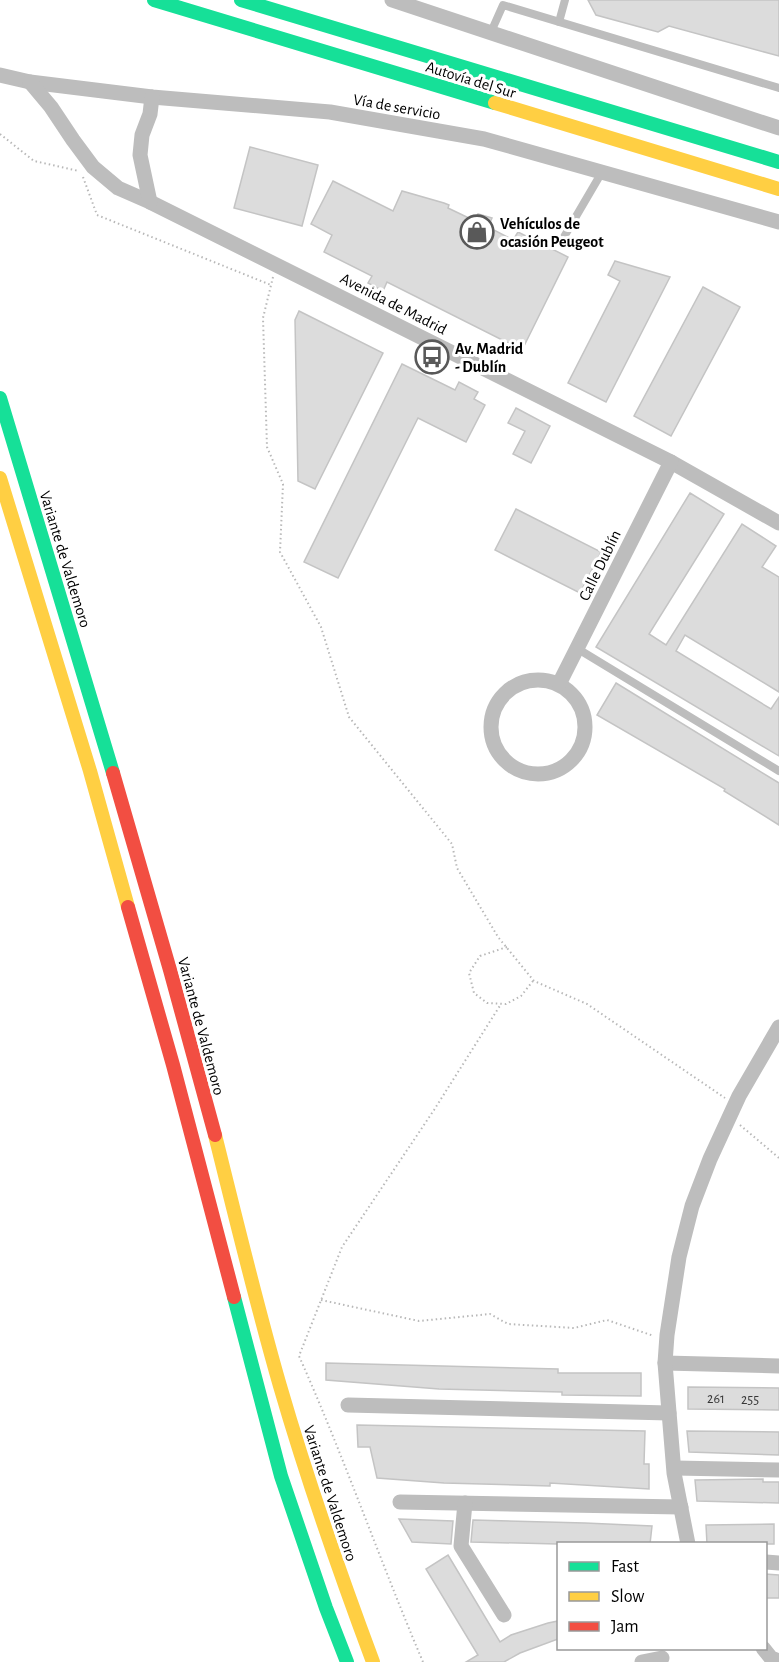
<svg xmlns="http://www.w3.org/2000/svg" width="779" height="1662" font-family="'Alegreya Sans',sans-serif">
<style>
.building{fill:#dcdcdc;stroke:#c4c4c4;stroke-width:1.5}
.lines{fill:none;stroke-linecap:round;stroke-linejoin:round}
.path{stroke:#b8b8b8;stroke-width:2;stroke-dasharray:1.5 3;stroke-linecap:butt}
.lane{stroke:#bdbdbd;stroke-width:8}
.street{stroke:#bdbdbd;stroke-width:15}
.fast{stroke:#16e098;stroke-width:14}
.slow{stroke:#ffcf43;stroke-width:14}
.jam{stroke:#f24e42;stroke-width:14}
.labels{text-anchor:middle;stroke-width:6;stroke-linejoin:round;paint-order:stroke}
.number-label{font-size:14px;fill:#373737}
.street-label{font-size:16px;fill:#000;stroke:#fff}
.poi-label{font-size:16px;font-weight:bold;fill:#000;stroke:#fff;text-anchor:start}
</style>
<rect width="100%" height="100%" fill="#fff"/>
<!-- building -->
<g class="building">
<path d="M588,0H779V56L669,26L658,32L596,15Z"/>
<path d="M250,147L318,165L302,226L234,208Z"/>
<path d="M333,181L393,211L402,191L444,203L449,205L448,208L475,221L478,214L492,218L488,227L513,240L518,232L568,257L522,350L387,282L383,291L368,283L372,276L324,252L332,235L311,224Z"/>
<path d="M615,261L670,277L606,402L568,383L620,281L608,275Z"/>
<path d="M703,287L740,307L671,436L634,416Z"/>
<path d="M299,311L383,353L315,489L298,481L295,320Z"/>
<path d="M402,364L455,390L459,382L478,392L474,399L485,405L466,442L418,418L338,578L304,562Z"/>
<path d="M516,408L550,426L531,463L513,454L525,431L508,423Z"/>
<path d="M690,493L724,514L649,634L666,645L742,524L776,546L762,567L779,577V692L685,635L676,651L771,709L779,697V756L596,647Z"/>
<path d="M516,509L601,552L580,593L495,550Z"/>
<path d="M616,683L779,783V825L724,791L725,789L597,715Z"/>
<path d="M326,1363L558,1369V1373H641V1396L562,1395V1392L439,1389L326,1380Z"/>
<path d="M688,1387L779,1388V1410L688,1409Z"/>
<path d="M357,1425L645,1431L644,1464H649V1489L550,1483V1486L444,1483L377,1478L370,1447H358Z"/>
<path d="M687,1431L779,1432V1455L689,1452Z"/>
<path d="M763,1479V1482H779V1503L697,1501L695,1480Z"/>
<path d="M399,1519L453,1521L451,1544L412,1542Z"/>
<path d="M473,1520L585,1523L652,1526L650,1544H558L471,1542Z"/>
<path d="M774,1524V1544H707L706,1525Z"/>
<path d="M448,1555L500,1642L511,1635L548,1623L558,1621V1639L520,1653L504,1662H466L478,1655L426,1569Z"/>
<path d="M765,1574L779,1575V1598H765Z"/>
</g>
<g class="lines">
<!-- path -->
<g class="path">
<path d="M0,134L34,161L79,171"/>
<path d="M83,177L97,215L271,285"/>
<path d="M273,277L263,318L267,447L283,484L280,552L321,627L349,717L452,844L457,868L498,937L534,981L587,1004L725,1098"/>
<path d="M507,947L480,956L469,973L474,993L487,1003L506,1004L521,996L533,981"/>
<path d="M740,1125L779,1158"/>
<path d="M321,1300L419,1321L490,1314L508,1324L574,1328L607,1320L654,1336"/>
<path d="M423,1662C380,1561 344,1457 299,1356L342,1247L434,1110L501,1004"/>
</g>
<!-- lane -->
<g class="lane">
<path d="M559,22L565,0"/>
<path d="M491,32L503,5L779,88"/>
<path d="M561,242L602,172"/>
<path d="M578,649L779,771"/>
</g>
<!-- street -->
<g class="street">
<path d="M392,0L779,128"/>
<path d="M0,75L30,82L152,97L330,112L484,139L779,222"/>
<path d="M30,82L51,107L73,140L93,167L118,188L150,202L671,462L779,523"/>
<path d="M150,202L140,155L142,135L150,114L152,97"/>
<circle cx="538" cy="727" r="47"/>
<path d="M559,684L671,462"/>
<path d="M665,1363L779,1366"/>
<path d="M348,1405L669,1413"/>
<path d="M675,1468L779,1470"/>
<path d="M400,1502L681,1507"/>
<path d="M465,1503L461,1546L504,1615"/>
<path d="M688,1544L674,1473L665,1363L667,1335L679,1257L692,1206L710,1159L739,1096L779,1027"/>
<path d="M766,1562L779,1563"/>
<path d="M763,1648L771,1658L779,1661"/>
<path d="M642,1662L662,1658"/>
</g>
<!-- fast -->
<g class="fast">
<path d="M154,0L495,103"/>
<path d="M241,0L779,162"/>
<path d="M0,398L113,773"/>
<path d="M234,1297L281,1476L326,1608L347,1662"/>
</g>
<!-- slow -->
<g class="slow">
<path d="M495,103L779,189"/>
<path d="M0,478L90,771L128,907"/>
<path d="M215,1135C236,1219 256,1303 280,1386C307,1479 339,1571 373,1662"/>
</g>
<!-- jam -->
<g class="jam">
<path d="M113,773L170,970L215,1135"/>
<path d="M128,907L173,1065L234,1297"/>
</g>
</g>
<!-- icons -->
<defs>
<g id="shop-ring" transform="scale(1.725)"><circle r="9.5" fill="#fff" stroke="#595959" stroke-width="1.5"/><path d="M-5-2.5h2.3a2.7 3.5 0 0 1 5.4 0H5L5.5 6h-11ZM-1.5-2.5h3a1.5 2.3 0 0 0-3 0Z" fill="#595959"/></g>
<g id="bus-ring" transform="scale(1.725)"><circle r="9.5" fill="#fff" stroke="#595959" stroke-width="1.5"/><path d="M-5-6H5V4H4V6H2V4H-2V6H-4V4H-5ZM-3.5-4V0h7V-4ZM-3.5 1.2v1.5H-2V1.2ZM2 1.2v1.5H3.5V1.2Z" fill="#595959"/></g>
</defs>
<g fill-rule="evenodd">
<use href="#shop-ring" x="477" y="232"/>
<use href="#bus-ring" x="432" y="357"/>
</g>
<g class="labels">
<!-- number labels -->
<g class="number-label">
<text x="716" y="1403">261</text>
<text x="750" y="1404">255</text>
</g>
<!-- street labels -->
<g class="street-label">
<text transform="translate(471 79) rotate(17)" y="6">Autovía del Sur</text>
<text transform="translate(397 106) rotate(10)" y="6">Vía de servicio</text>
<text transform="translate(394 303) rotate(27)" y="6">Avenida de Madrid</text>
<text transform="translate(66 559) rotate(73)" y="6">Variante de Valdemoro</text>
<text transform="translate(599 565) rotate(-64)" y="6">Calle Dublín</text>
<text transform="translate(202 1026) rotate(75)" y="6">Variante de Valdemoro</text>
<text transform="translate(331 1493) rotate(72)" y="6">Variante de Valdemoro</text>
</g>
<!-- poi labels -->
<g class="poi-label">
<text x="500" y="229">Vehículos de<tspan x="500" dy="18">ocasión Peugeot</tspan></text>
<text x="455" y="354">Av. Madrid<tspan x="455" dy="18">- Dublín</tspan></text>
</g>
</g>
<!-- legend -->
<rect x="557" y="1542" width="210" height="108" fill="#ffffff" stroke="#999999" stroke-width="1.5"/>
<rect x="569" y="1562" width="30" height="9" fill="#16e098" stroke="#999999" stroke-width="1.5"/>
<text x="611" y="1572" font-size="18" fill="#000000">Fast</text>
<rect x="569" y="1592" width="30" height="9" fill="#ffcf43" stroke="#999999" stroke-width="1.5"/>
<text x="611" y="1602" font-size="18" fill="#000000">Slow</text>
<rect x="569" y="1622" width="30" height="9" fill="#f24e42" stroke="#999999" stroke-width="1.5"/>
<text x="611" y="1632" font-size="18" fill="#000000">Jam</text>
</svg>
